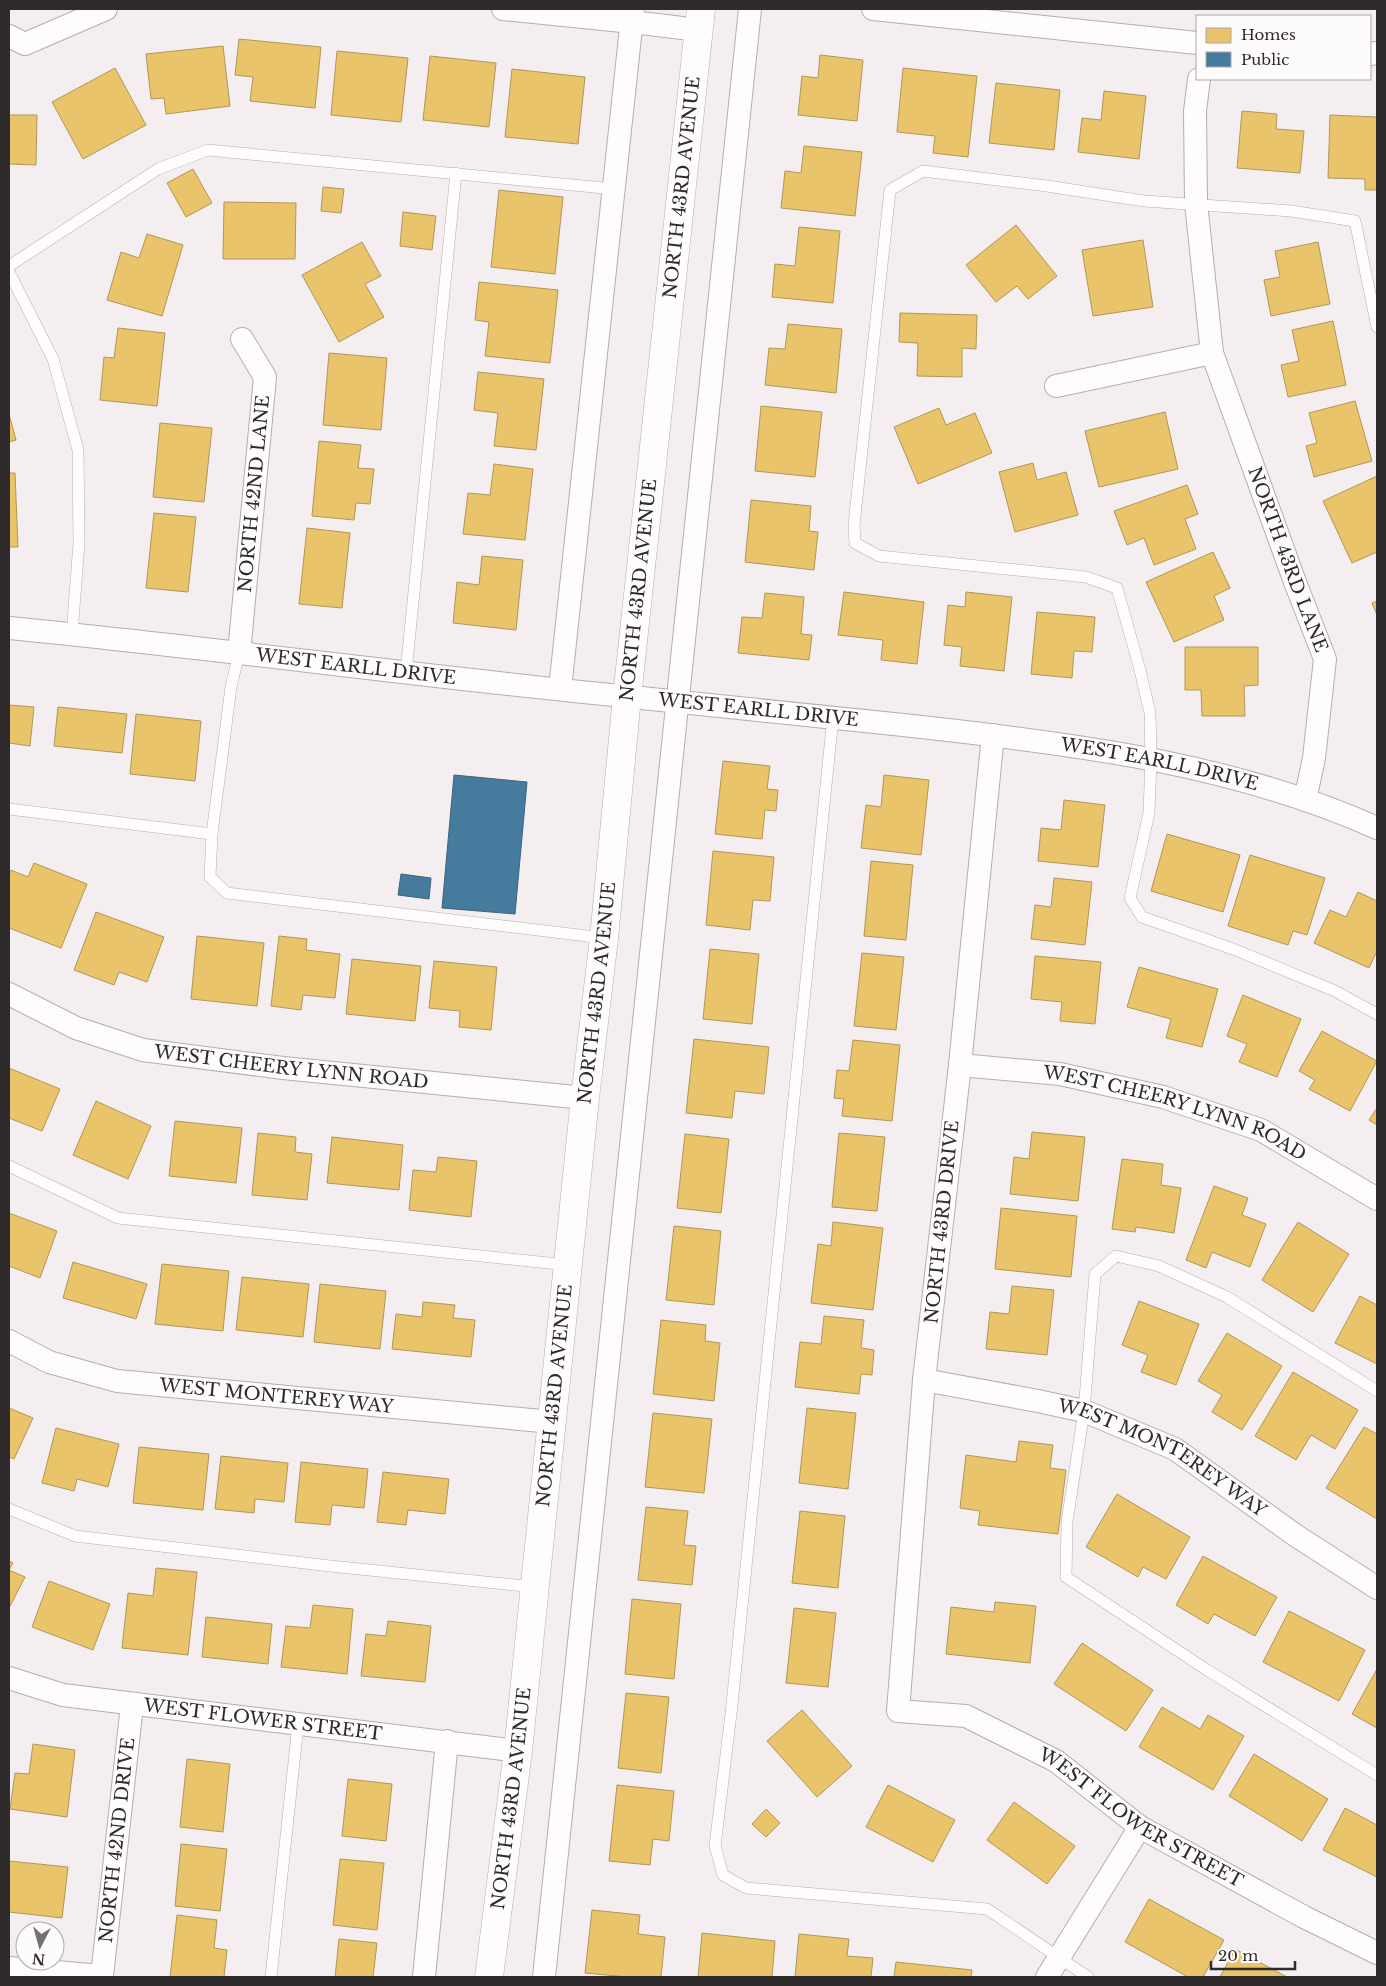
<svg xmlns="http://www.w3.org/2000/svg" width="1386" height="1986" font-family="'Libre Baskerville',serif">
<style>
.homes{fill:#e9c46a;stroke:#b19657}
.public{fill:#457b9d;stroke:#3e637b}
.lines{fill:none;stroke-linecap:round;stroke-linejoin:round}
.service-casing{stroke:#b3aeb0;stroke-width:12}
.minor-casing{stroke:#b3aeb0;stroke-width:24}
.secondary-casing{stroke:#b3aeb0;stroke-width:29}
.service{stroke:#fefcfd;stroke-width:11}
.minor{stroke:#fefcfd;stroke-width:22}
.secondary{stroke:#fefcfd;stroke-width:28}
.labels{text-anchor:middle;stroke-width:5;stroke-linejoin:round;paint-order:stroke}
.street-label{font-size:18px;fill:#2f2a2c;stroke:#fefbfc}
</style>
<rect width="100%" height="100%" fill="#f5eef1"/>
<!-- homes -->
<g class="homes">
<path d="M239,39L321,47L315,108L250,101L253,77L235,75Z"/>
<path d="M223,46L230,106L166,114L164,98L151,99L146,54Z"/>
<path d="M337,51L408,58L401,122L331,115Z"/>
<path d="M820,55L863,60L857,121L798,115L802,76L818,78Z"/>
<path d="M430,56L496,63L489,127L423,120Z"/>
<path d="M115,68L146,125L83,159L52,102Z"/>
<path d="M903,68L977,76L968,157L933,153L935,136L897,132Z"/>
<path d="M512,69L585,77L578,144L505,137Z"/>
<path d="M996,83L1060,90L1054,150L989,143Z"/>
<path d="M1104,91L1146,96L1139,159L1078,152L1082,118L1101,120Z"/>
<path d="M1242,111L1277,114L1276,129L1304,131L1300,173L1237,168Z"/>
<path d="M9,115H37L36,165L9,164Z"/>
<path d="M1330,115L1377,117V190H1365V179L1328,178Z"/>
<path d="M804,146L862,152L855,216L781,208L785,171L801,173Z"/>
<path d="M193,169L212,203L186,217L167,183Z"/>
<path d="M323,187L344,189L341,213L321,211Z"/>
<path d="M499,190L563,197L555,274L491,267Z"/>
<path d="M224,202L296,203L295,259H223Z"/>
<path d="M403,212L436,216L432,250L400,246Z"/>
<path d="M1016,225L1057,276L1028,299L1017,286L996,302L966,265Z"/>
<path d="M799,227L840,231L833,303L772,297L775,264L795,266Z"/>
<path d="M147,234L183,245L162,316L107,300L121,252L139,258Z"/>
<path d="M1143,240L1153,307L1093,316L1082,250Z"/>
<path d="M362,242L381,276L365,284L384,317L339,342L302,275Z"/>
<path d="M1318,242L1330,304L1271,316L1264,280L1280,277L1275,251Z"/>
<path d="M479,282L558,290L550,363L485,356L489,322L475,320Z"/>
<path d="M900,313L977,315L976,349L962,348V377L917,376L918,343L899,342Z"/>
<path d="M1333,321L1346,385L1288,397L1281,365L1299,361L1292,330Z"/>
<path d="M788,324L842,329L836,393L765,385L769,348L785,349Z"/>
<path d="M118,328L165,333L157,406L100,400L104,357L114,358Z"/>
<path d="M329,353L387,358L381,430L323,425Z"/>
<path d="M478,372L544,379L536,450L494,446L498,413L474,410Z"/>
<path d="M1355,401L1372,461L1314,477L1306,446L1317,443L1309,413Z"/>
<path d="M761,406L822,412L815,477L755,471Z"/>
<path d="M939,408L946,425L975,413L992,453L918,484L894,427Z"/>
<path d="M1165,412L1178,469L1099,487L1085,431Z"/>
<path d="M9,414L16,440L9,442Z"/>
<path d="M160,423L212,428L204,502L153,497Z"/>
<path d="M319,441L361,445L358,468L374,469L370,504L356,503L354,520L312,516Z"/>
<path d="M1033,463L1037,480L1066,472L1078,515L1015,532L999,472Z"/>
<path d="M494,464L533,469L525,540L463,534L468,493L490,495Z"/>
<path d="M9,473H15L18,547H9Z"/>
<path d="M1377,476V552L1352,563L1323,501Z"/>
<path d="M1187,485L1198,514L1185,519L1196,549L1154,565L1144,538L1127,545L1114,511Z"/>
<path d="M751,500L811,506L809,531L818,532L814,570L745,562Z"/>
<path d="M154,513L196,517L188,592L146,588Z"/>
<path d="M307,528L350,533L342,608L299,604Z"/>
<path d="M1213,552L1230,588L1214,596L1224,620L1174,642L1146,582Z"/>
<path d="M482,556L523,560L516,630L453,623L457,582L479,585Z"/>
<path d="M844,592L924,602L917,664L881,660L883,640L838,635Z"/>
<path d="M966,592L1012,597L1004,671L960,666L962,647L944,645L948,605L965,607Z"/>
<path d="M765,593L804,597L801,634L812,635L809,660L738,653L742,617L762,618Z"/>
<path d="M1377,601V615L1372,603Z"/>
<path d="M1037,612L1095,617L1092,652L1074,651L1072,678L1031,674Z"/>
<path d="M1185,647H1258V685L1244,686L1245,716H1202L1201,690H1185Z"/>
<path d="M9,705L34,707L30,746L9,743Z"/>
<path d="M58,707L127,714L122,753L54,746Z"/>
<path d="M136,714L201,721L195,781L130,774Z"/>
<path d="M723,761L770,766L767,789L778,790L776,811L765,810L762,839L715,834Z"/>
<path d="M884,775L929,780L921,855L861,848L866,805L881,807Z"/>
<path d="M1064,800L1105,805L1098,867L1038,861L1041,828L1061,830Z"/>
<path d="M1167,834L1240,855L1223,912L1151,891Z"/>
<path d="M713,851L774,857L770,901L753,900L750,930L706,925Z"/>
<path d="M1250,855L1325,878L1307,935L1293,931L1288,945L1228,926Z"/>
<path d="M871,861L913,865L906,940L864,936Z"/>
<path d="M34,863L87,884L61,948L9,928V875L11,870L28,877Z"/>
<path d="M1054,878L1092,882L1085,945L1031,939L1035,905L1051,907Z"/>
<path d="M1358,892L1377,901V951L1369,968L1314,943L1330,910L1346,917Z"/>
<path d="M96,912L164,937L147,982L119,972L114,985L74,970Z"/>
<path d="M197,936L264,943L257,1006L191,999Z"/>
<path d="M279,936L307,939L306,950L340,954L335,998L303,995L301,1010L271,1006Z"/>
<path d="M710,949L759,954L752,1024L703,1019Z"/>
<path d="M862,953L904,957L896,1030L854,1026Z"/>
<path d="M1035,956L1101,962L1095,1024L1060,1021L1062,1002L1031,999Z"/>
<path d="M352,959L421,966L415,1021L346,1014Z"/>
<path d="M434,961L497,967L491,1030L459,1027L460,1011L429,1008Z"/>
<path d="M1139,967L1218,989L1202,1047L1166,1038L1171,1019L1127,1007Z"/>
<path d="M1243,995L1301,1019L1277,1077L1239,1062L1247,1044L1227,1036Z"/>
<path d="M1322,1031L1377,1061L1350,1111L1309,1089L1315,1080L1299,1071Z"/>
<path d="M694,1039L769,1047L764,1094L735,1091L732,1118L686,1113Z"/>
<path d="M853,1040L900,1045L892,1121L842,1116L844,1099L834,1098L837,1070L849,1071Z"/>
<path d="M9,1068L60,1089L42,1131L9,1118V1119Z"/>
<path d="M96,1101L151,1126L128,1179L73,1155Z"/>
<path d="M1377,1108V1125L1369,1120Z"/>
<path d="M175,1121L242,1128L236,1183L169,1176Z"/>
<path d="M1032,1132L1085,1137L1078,1201L1010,1194L1014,1157L1029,1159Z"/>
<path d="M258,1133L296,1137L295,1152L312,1154L307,1200L252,1195Z"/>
<path d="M839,1133L885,1137L877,1211L832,1207Z"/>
<path d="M685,1134L729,1139L721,1213L677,1208Z"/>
<path d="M332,1137L403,1145L399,1190L327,1183Z"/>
<path d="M438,1157L477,1161L471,1217L409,1210L413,1170L436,1172Z"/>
<path d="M1122,1159L1163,1164L1161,1185L1181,1188L1174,1233L1136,1227L1135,1232L1112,1229Z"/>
<path d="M1214,1186L1248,1198L1242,1215L1266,1224L1250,1267L1212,1252L1206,1268L1186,1260Z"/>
<path d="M1001,1208L1077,1216L1071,1277L995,1269Z"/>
<path d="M9,1213L57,1231L40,1278L9,1266Z"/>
<path d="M833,1222L883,1228L873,1310L811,1303L818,1244L831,1246Z"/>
<path d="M1298,1222L1349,1254L1313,1312L1262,1280Z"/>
<path d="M674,1226L721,1231L714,1305L666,1300Z"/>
<path d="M73,1262L147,1284L136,1319L63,1298Z"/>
<path d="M162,1264L229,1271L223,1331L155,1324Z"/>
<path d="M242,1277L309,1284L303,1337L236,1330Z"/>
<path d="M320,1284L386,1291L380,1349L314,1342Z"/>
<path d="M1012,1286L1054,1290L1047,1355L986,1349L990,1312L1009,1314Z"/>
<path d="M1360,1296L1377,1305V1364L1335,1343Z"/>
<path d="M1139,1301L1199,1324L1176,1385L1141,1372L1148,1355L1122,1345Z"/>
<path d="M423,1302L455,1305L453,1318L475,1320L471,1357L392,1349L396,1314L422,1317Z"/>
<path d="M824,1316L864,1320L861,1348L874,1350L872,1375L861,1374L859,1394L795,1387L800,1342L821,1344Z"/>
<path d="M661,1320L706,1325L705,1341L720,1343L714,1401L653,1394Z"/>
<path d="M1227,1333L1282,1366L1242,1430L1212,1412L1222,1395L1198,1381Z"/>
<path d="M1293,1372L1358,1410L1335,1449L1311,1435L1296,1460L1255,1436Z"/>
<path d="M9,1408L33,1418L14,1459L9,1457Z"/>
<path d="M807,1408L856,1413L848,1489L799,1483Z"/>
<path d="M653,1413L712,1419L704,1493L645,1487Z"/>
<path d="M1364,1427L1377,1434V1519L1326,1488Z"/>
<path d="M56,1428L119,1444L108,1487L77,1479L74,1491L42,1483Z"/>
<path d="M1019,1441L1053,1445L1050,1468L1066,1470L1058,1534L978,1525L980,1511L960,1508L966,1455L1016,1462Z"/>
<path d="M139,1447L209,1454L203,1510L133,1503Z"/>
<path d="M221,1456L288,1463L284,1502L255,1499L254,1513L215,1509Z"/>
<path d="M301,1462L368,1469L364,1508L332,1505L330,1525L295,1522Z"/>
<path d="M383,1472L449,1479L445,1514L408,1510L406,1525L377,1522Z"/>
<path d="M1117,1494L1190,1537L1166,1579L1143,1567L1138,1577L1086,1547Z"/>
<path d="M646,1507L688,1511L684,1545L696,1546L692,1585L638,1580Z"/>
<path d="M800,1511L845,1516L838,1588L792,1583Z"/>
<path d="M1203,1556L1277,1597L1255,1636L1214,1614L1208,1624L1176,1605Z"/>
<path d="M9,1561L13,1563L9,1570L25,1577L9,1608Z"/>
<path d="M156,1568L197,1572L188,1655L122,1648L128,1593L153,1596Z"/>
<path d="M49,1581L110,1604L93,1650L32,1627Z"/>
<path d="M632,1599L681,1604L674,1679L625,1674Z"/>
<path d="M995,1602L1036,1606L1030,1663L946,1654L951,1607L994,1612Z"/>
<path d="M313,1605L353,1609L347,1674L281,1667L286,1626L310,1628Z"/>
<path d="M794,1608L836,1613L828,1687L786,1683Z"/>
<path d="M1289,1611L1365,1650L1339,1701L1263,1662Z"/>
<path d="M206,1617L272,1624L268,1664L202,1657Z"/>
<path d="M388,1621L431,1626L425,1682L361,1676L366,1634L386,1636Z"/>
<path d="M1082,1643L1153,1690L1126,1731L1054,1684Z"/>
<path d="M1377,1669V1728L1352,1714Z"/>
<path d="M626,1693L669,1697L661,1773L618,1768Z"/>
<path d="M1162,1707L1200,1729L1208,1715L1244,1736L1213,1790L1139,1747Z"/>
<path d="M802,1710L852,1766L817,1797L767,1741Z"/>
<path d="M33,1744L75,1750L67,1817L10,1809L15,1773L29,1774Z"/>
<path d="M1254,1754L1328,1799L1302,1841L1229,1796Z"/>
<path d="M187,1759L230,1764L223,1832L180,1827Z"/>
<path d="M348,1779L392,1784L386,1841L342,1836Z"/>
<path d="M617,1785L674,1791L669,1841L653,1839L650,1865L609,1861Z"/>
<path d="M888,1785L955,1820L933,1862L866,1827Z"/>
<path d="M1014,1802L1075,1846L1047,1884L987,1840Z"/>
<path d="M1345,1808L1377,1825V1877L1323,1850Z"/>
<path d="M766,1809L780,1823L766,1837L752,1824Z"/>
<path d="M181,1844L227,1849L220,1911L175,1906Z"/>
<path d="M340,1859L384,1863L377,1930L333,1925Z"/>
<path d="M9,1861L68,1867L62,1918L9,1912Z"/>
<path d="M1149,1899L1224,1940L1203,1977H1188L1125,1942Z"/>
<path d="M592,1910L640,1915L638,1934L665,1937L661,1977H628L585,1973Z"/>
<path d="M177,1915L217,1920L214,1948L227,1950L224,1977H170Z"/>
<path d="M702,1933L775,1941L772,1977H698Z"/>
<path d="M799,1934L849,1939L847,1956L873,1958L871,1977H795Z"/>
<path d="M339,1939L377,1943L373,1977H335Z"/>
<path d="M1235,1949L1287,1977H1220Z"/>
<path d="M896,1962L972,1970L971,1977H894Z"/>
</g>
<!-- public -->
<g class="public">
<path d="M454,775L527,782L515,914L442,908Z"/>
<path d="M401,874L431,878L429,899L398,895Z"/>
</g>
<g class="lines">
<!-- service casing -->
<g class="service-casing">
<g id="service">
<path d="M9,266L158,169L208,150L614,189"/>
<path d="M9,272L53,359L78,450L79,543L72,634"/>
<path d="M1377,327L1355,221L1291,211L1144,201L1047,186L923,171L890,190L854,525L855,543L879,556L1086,577L1117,588L1140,670L1150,713L1151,759L1149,813L1130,898L1142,917L1233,949L1335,991L1377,1014"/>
<path d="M239,653L231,687L212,834L210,877L227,893L604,938"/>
<path d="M406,672L456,173"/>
<path d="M833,717L731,1714L715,1846L723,1875L746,1888L987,1909L1088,1977"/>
<path d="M9,809L212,834"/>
<path d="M9,1166L118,1218L568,1265"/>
<path d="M1377,1391L1227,1297L1159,1266L1116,1256L1095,1274L1084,1411L1067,1522L1066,1577L1207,1670L1377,1775"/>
<path d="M9,1509L75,1536L330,1566L535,1587"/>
<path d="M271,1977L298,1725"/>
</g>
</g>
<!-- minor casing -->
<g class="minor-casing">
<g id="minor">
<path d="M503,9L632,22L699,30"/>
<path d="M873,9L1197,43"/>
<path d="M9,36L25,44L106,9"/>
<path d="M1370,54L1377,53"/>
<path id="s1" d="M1199,79L1195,111L1196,203L1212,353L1295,582L1325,659L1314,758L1305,800"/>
<path d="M1056,386L1212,353"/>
<path id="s2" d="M9,628C217,648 424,677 632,697C732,707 831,717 930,728C1083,745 1236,765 1377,828"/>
<path id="s3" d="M239,653L265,377L242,339"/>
<path d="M560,689L633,9"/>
<path id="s4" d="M993,735L960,1065L924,1380L898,1711L966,1716L1056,1761L1140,1827L1304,1917L1377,1953"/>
<path id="s5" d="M9,994L76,1028L143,1050L283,1068L585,1098"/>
<path id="s6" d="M960,1065L1060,1074L1163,1097L1261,1130L1377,1199"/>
<path id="s7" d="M9,1341L49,1362L117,1381L552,1422"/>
<path id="s8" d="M924,1380L1038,1401L1084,1411L1175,1449L1295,1535L1377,1588"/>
<path id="s9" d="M9,1678L63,1695L518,1751"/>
<path id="s10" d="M9,1968L102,1976L132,1705"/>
<path d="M424,1977L447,1741"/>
<path d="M544,1977L750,9"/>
<path d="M1047,1977L1140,1827"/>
</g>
</g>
<!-- secondary casing -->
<g class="secondary-casing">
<g id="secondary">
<path id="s11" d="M489,1977L518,1751L585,1098L604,938L627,697L701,9"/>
</g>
</g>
<!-- service -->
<use href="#service" class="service"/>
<!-- minor -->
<use href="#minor" class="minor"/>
<!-- secondary -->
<use href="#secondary" class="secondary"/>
</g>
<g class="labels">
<!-- street labels -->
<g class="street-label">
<text dy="6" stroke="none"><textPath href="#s11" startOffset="1800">NORTH 43RD AVENUE</textPath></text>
<text dy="6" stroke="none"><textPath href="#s3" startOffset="160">NORTH 42ND LANE</textPath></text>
<text dy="6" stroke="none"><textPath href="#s1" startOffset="495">NORTH 43RD LANE</textPath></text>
<text dy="6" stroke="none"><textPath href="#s11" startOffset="1395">NORTH 43RD AVENUE</textPath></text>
<text dy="6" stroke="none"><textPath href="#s2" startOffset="349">WEST EARLL DRIVE</textPath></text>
<text dy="6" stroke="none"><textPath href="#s2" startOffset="754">WEST EARLL DRIVE</textPath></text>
<text dy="6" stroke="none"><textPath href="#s2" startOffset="1159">WEST EARLL DRIVE</textPath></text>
<text dy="6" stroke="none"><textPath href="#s11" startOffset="990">NORTH 43RD AVENUE</textPath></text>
<text dy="6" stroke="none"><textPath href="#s5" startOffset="295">WEST CHEERY LYNN ROAD</textPath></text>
<text dy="6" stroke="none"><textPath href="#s6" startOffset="222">WEST CHEERY LYNN ROAD</textPath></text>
<text transform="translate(942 1222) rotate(-84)" y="6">NORTH 43RD DRIVE</text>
<text dy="6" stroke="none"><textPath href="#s7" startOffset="276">WEST MONTEREY WAY</textPath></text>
<text dy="6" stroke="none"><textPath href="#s11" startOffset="585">NORTH 43RD AVENUE</textPath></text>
<text dy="6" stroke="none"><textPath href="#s8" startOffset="254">WEST MONTEREY WAY</textPath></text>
<text dy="6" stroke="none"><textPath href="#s9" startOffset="258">WEST FLOWER STREET</textPath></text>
<text dy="6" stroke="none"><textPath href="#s11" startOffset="180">NORTH 43RD AVENUE</textPath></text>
<text dy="6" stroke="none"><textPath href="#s4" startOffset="1252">WEST FLOWER STREET</textPath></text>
<text dy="6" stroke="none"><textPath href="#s10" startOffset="230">NORTH 42ND DRIVE</textPath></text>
</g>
</g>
<!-- border -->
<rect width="1386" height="1986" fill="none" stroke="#2f2a2c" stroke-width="20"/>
<!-- legend -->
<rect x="1196" y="15" width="175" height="65" fill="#fefbfc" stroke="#aba7a9"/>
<rect x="1206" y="28" width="25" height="15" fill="#e9c46a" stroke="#aba7a9"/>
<text x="1241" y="40" font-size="15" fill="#2f2a2c">Homes</text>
<rect x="1206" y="52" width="25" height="15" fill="#457b9d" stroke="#aba7a9"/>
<text x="1241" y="65" font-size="15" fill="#2f2a2c">Public</text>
<!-- north arrow -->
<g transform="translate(40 1946) rotate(186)"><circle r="24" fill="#fefbfc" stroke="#aba7a9"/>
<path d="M0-4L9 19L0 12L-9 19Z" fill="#746f71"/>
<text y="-8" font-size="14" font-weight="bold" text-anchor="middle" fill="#2f2a2c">N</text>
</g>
<!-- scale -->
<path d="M1211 1961v8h84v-8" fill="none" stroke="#2f2a2c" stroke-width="2.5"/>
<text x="1218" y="1961" font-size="15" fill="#2f2a2c" stroke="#fefbfc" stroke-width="4" paint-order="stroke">20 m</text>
</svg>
